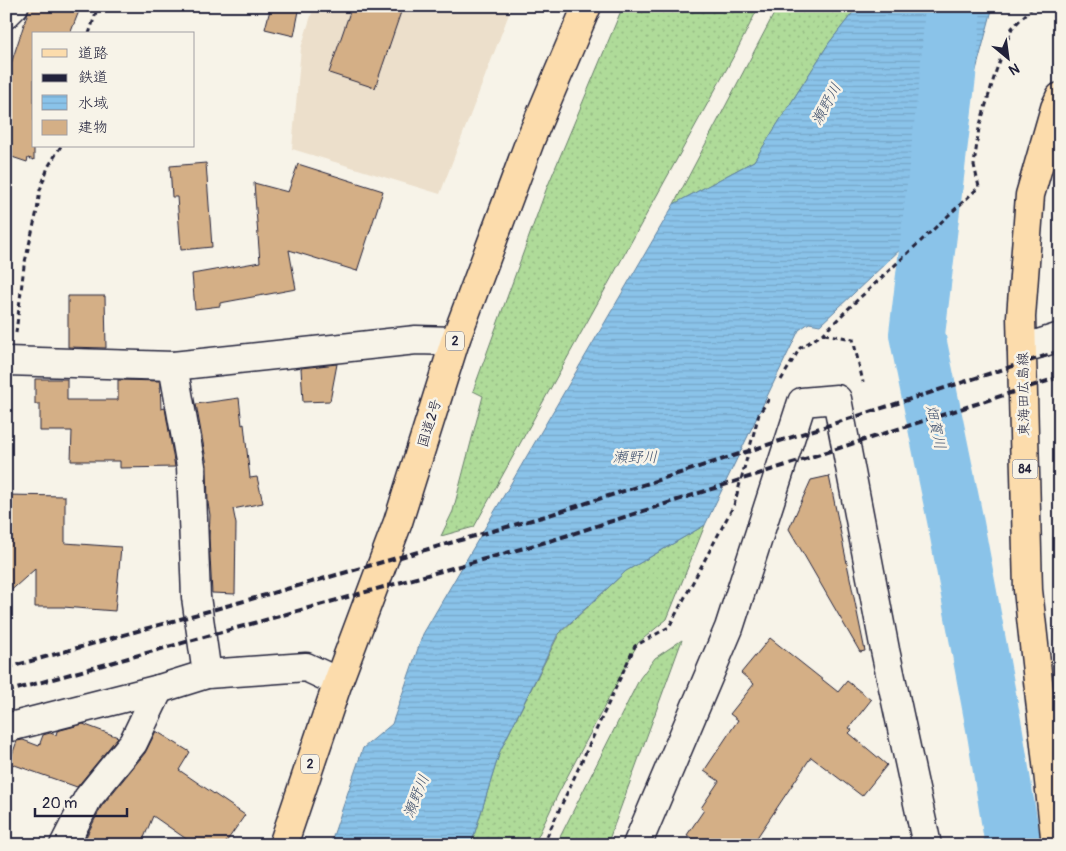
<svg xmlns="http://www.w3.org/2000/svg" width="1066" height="851" font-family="Pangolin,'Klee One',sans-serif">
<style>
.built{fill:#ecdfcb}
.grass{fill:url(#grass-dots);stroke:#687e6a}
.water{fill:url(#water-rules);stroke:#6083a3}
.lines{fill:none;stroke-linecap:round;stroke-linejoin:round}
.river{stroke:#8ac3e9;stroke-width:56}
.building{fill:#d4af86;stroke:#22223b}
.minor-casing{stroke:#22223b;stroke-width:31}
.major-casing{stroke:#22223b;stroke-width:31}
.highway-casing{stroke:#22223b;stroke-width:31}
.path{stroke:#22223b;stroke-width:3;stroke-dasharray:5 4;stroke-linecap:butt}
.minor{stroke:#f7f3e8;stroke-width:28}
.major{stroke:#fcdcac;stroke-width:28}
.highway{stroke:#fcdcac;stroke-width:28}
.rail{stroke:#22223b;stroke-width:4;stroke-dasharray:8 4;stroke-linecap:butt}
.labels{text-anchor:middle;stroke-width:5;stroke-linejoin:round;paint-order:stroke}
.shield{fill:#f7f3e8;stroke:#62616f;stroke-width:1}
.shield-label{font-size:12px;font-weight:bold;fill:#22223b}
.street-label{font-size:14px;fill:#22223b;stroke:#f7f3e8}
.water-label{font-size:15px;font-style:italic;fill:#41526f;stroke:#f7f3e8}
</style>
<defs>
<pattern id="grass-dots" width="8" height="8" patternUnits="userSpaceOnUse" patternTransform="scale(1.25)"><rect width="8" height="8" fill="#afdb99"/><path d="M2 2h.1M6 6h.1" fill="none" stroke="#96bc85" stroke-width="1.8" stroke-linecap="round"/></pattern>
<pattern id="water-rules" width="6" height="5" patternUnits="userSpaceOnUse" patternTransform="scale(1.25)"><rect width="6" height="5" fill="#8ac3e9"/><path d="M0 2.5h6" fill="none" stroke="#77a7c9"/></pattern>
</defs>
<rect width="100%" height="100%" fill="#f7f3e8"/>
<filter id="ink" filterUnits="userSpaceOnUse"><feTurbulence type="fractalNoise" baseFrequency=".02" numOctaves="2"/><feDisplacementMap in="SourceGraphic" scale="10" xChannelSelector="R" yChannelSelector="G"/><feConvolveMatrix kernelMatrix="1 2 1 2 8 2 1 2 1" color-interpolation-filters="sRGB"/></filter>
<g filter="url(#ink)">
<!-- built -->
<path class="built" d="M314,6H512L440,194L292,149L301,48Z"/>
<!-- grass -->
<g class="grass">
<path d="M623,6H759L736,52L474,527L441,536L453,511L483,396L473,391L546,190Z"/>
<path d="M778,6H858L829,43L754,161L674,204Z"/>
<path d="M705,525L667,619L638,643L558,794L534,845H471L500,751L559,634L626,571Z"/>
<path d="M682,640L607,845H556L640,678L655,658Z"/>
</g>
<!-- water -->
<path class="water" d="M858,6H993L938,214L820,325L809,323L799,330L705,525L626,571L558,634L500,751L471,845H330L363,748L392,724L423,634L674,204L754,161L829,43Z"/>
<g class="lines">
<!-- river -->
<path class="river" d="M953,6L948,76L917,334L955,519L995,733L1013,845"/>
</g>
<!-- building -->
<g class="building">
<path d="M30,6H81L70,34H34V160L28,158L27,162L6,155V79Z"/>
<path d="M271,6H300L294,36L265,29Z"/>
<path d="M352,6H403L375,88L329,73Z"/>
<path d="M206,163L212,247L181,250L177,197H172L170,166Z"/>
<path d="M298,164L383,191L357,271L289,250L296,289L220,303V306L195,309L192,274L260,262L254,183L288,192Z"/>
<path d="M68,296H105L106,348L68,347Z"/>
<path d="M337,364L330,401L303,402L301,368Z"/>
<path d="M35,379H67V400H118V380L160,381L161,409L165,408L175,467L120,468V461H71L72,431H40V404H35Z"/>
<path d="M239,398L242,425L244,424L250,478L257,477L263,503L233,509L236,524L235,594L212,593L209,538L210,515L208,503L207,465L196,404Z"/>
<path d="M829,476L865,651L860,652L789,529L811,480Z"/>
<path d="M6,495L65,496V543L121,547L115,611L63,607H35V569L6,595Z"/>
<path d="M770,638L838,692L847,681L871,700L849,728L852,730L849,733L887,765L862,796L811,757L752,845H702L687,835L704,810L701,808L719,781L704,771L738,720L730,714L754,684L741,673Z"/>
<path d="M83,724L118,737L77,787L9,763L17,741L23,740L39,746L43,735L50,733L56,735L57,731Z"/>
<path d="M156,731L190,752L179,770L245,815L224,845H195L153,816L141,845H82L101,807L145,753Z"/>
</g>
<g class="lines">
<!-- minor casing -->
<g class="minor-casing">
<g id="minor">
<path d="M6,14L14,6"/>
<path d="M1022,349L1060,337"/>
<path d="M6,361L173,366L416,340L455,341"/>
<path d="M173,366L191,466L196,597L207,674"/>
<path d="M6,728L159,689L207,674L306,667L338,682"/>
<path d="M64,845L88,798L133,743L159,689"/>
<path d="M637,845L729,628L802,402L837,399L885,650L927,845"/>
</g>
</g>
<!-- major casing -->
<g class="major-casing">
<path id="major" d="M1056,845L1028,590L1021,317L1030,195L1055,108L1060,97"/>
</g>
<!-- highway casing -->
<g class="highway-casing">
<path id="highway" d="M283,845L338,682L398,522L455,341L531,138L587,6"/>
</g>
<!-- path -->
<g class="path">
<path d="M89,34L98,6"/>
<path d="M16,333L24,266L37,211L40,190L48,167L61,146"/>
<path d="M824,334L853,339L863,382"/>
<path d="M781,380L800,348L823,334L852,305L979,187L974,165L979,128L996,71L1012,28L1034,6"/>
<path d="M543,845L635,646L669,627L734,505L759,414L771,396"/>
</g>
<!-- minor -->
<use href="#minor" class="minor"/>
<!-- major -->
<use href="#major" class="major"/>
<!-- highway -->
<use href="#highway" class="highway"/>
<!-- rail -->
<g class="rail">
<path d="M6,668L546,516L1060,351"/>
<path d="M6,692L553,540L1060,377"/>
</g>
</g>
</g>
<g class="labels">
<!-- shield labels -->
<g class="shield">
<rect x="446" y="331.5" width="18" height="19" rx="4"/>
<rect x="1012.5" y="459.5" width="25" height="19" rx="4"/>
<rect x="301" y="754.5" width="18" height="19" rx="4"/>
</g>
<g class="shield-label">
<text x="455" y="345">2</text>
<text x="1025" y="473">84</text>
<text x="310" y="768">2</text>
</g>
<!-- street labels -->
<g class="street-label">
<text transform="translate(1023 394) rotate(-91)" y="5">東海田広島線</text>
<text transform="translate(429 423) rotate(-73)" y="5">国道2号</text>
</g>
<!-- water labels -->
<g class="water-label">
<text transform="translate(826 104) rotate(-61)" y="5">瀬野川</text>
<text transform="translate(936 427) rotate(78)" y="5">畑賀川</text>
<text x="635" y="462">瀬野川</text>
<text transform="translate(416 796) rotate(-68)" y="5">瀬野川</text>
</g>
</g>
<!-- margin -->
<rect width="1066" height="851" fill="none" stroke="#f7f3e8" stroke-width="25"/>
<rect x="12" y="12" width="1041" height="826" fill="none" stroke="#22223b" stroke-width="2" filter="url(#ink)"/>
<!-- legend -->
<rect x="32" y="32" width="162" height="115" fill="#f7f3e8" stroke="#a29fa3"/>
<rect x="42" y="49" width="25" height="8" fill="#fcdcac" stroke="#a29fa3"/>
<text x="78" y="58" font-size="15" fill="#22223b">道路</text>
<rect x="42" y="74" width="25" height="8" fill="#22223b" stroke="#a29fa3"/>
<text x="78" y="82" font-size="15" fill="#22223b">鉄道</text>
<rect x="42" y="95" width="25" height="15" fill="url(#water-rules)" stroke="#a29fa3"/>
<text x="78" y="108" font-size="15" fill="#22223b">水域</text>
<rect x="42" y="120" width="25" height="15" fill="#d4af86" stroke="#a29fa3"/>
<text x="78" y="132" font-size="15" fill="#22223b">建物</text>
<!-- north arrow -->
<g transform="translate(1008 58) rotate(151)" stroke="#f7f3e8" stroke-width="4" paint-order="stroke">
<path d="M0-4L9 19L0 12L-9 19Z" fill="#22223b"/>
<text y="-8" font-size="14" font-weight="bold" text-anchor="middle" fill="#22223b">N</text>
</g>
<!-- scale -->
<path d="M35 808v8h92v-8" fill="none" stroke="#22223b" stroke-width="2.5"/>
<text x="42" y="808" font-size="15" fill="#22223b" stroke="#f7f3e8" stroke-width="4" paint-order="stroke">20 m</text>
</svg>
